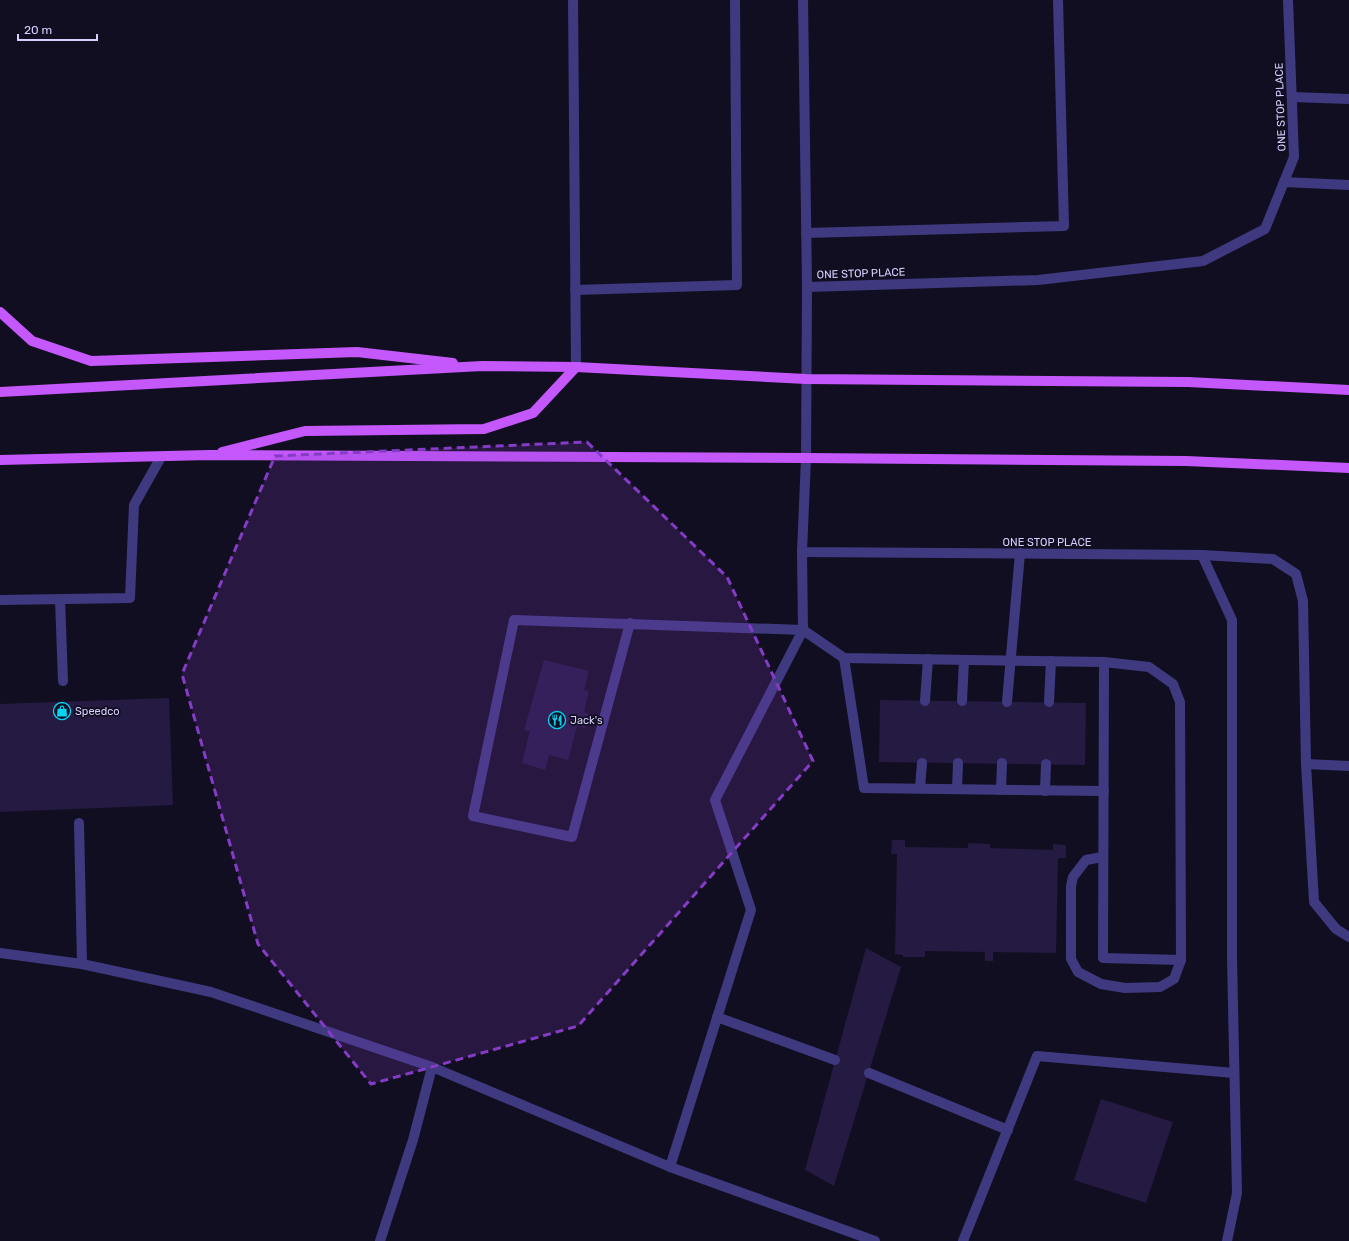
<svg xmlns="http://www.w3.org/2000/svg" width="1349" height="1241" font-family="Rubik,sans-serif">
<style>
.building{fill:#241a42}
.lines{fill:none;stroke-linecap:round;stroke-linejoin:round}
.lane{stroke:#3f3a80;stroke-width:10}
.street{stroke:#3f3a80;stroke-width:10}
.primary{stroke:#c558fc;stroke-width:10}
.marked{fill:#843cc5;fill-opacity:0.2;stroke:#843cc5;stroke-width:3;stroke-dasharray:8 5;stroke-linejoin:round}
.labels{text-anchor:middle;stroke-width:3.5;stroke-linejoin:round;paint-order:stroke}
.street-label{font-size:11px;fill:#d6cffe;stroke:#120e21}
.poi-label{font-size:11px;fill:#d6cffe;stroke:#120e21;text-anchor:start}
</style>
<rect width="100%" height="100%" fill="#120e21"/>
<!-- building -->
<g class="building">
<path d="M544,660L589,671L584,690L589,691L584,712L589,714L585,728L577,726L568,760L549,755L545,770L522,763L530,731L524,730Z"/>
<path d="M169,698L173,805L0,812V704Z"/>
<path d="M880,700L1086,703L1085,765L879,762Z"/>
<path d="M892,840H905V847L968,848V843L990,844V848L1053,850V844L1066,845V858H1058L1056,953L993,952V961H985V952L925,951V957H903V955L895,954L897,854H891Z"/>
<path d="M866,948L901,967L834,1186L805,1170Z"/>
<path d="M1101,1099L1173,1122L1146,1203L1074,1180Z"/>
</g>
<g class="lines">
<!-- lane -->
<g class="lane">
<path d="M573,0L576,367"/>
<path d="M803,0L807,287"/>
<path d="M1292,97L1349,99"/>
<path d="M1284,182L1349,185"/>
<path d="M806,233L1064,226L1058,0"/>
<path d="M575,290L737,285L735,0"/>
<path d="M60,599L63,681"/>
<path d="M0,600L130,598L134,505L161,457"/>
<path d="M630,623L572,837L473,816L514,620L803,630L844,658L1104,662L1149,667L1173,684L1180,702L1181,960L1103,958L1104,662"/>
<path d="M844,658L864,788L1104,791"/>
<path d="M925,701L928,659"/>
<path d="M962,701L964,660"/>
<path d="M1007,702L1020,553"/>
<path d="M1049,702L1051,661"/>
<path d="M1306,764L1349,766"/>
<path d="M920,788L922,763"/>
<path d="M957,789L958,763"/>
<path d="M1001,790L1002,763"/>
<path d="M1045,791L1046,764"/>
<path d="M79,823L82,964"/>
<path d="M1102,857L1086,860L1073,877L1071,886V959L1078,972L1101,984L1125,988L1160,987L1174,979L1181,960"/>
<path d="M0,953L82,964L211,992L432,1067"/>
<path d="M717,1017L835,1060"/>
<path d="M869,1073L1008,1130"/>
<path d="M670,1167L751,910L715,800L803,630L802,552"/>
<path d="M380,1241L413,1140L432,1067L670,1167L875,1241"/>
<path d="M963,1241L1037,1056L1234,1073"/>
<path d="M1227,1241L1237,1193L1232,958V620L1202,555L1273,559L1296,574L1303,601L1306,764L1314,902L1336,929L1349,937"/>
</g>
<!-- street -->
<path class="street" d="M1202,555L802,552L806,458L807,287L1038,280L1203,261L1265,229L1294,157L1288,0"/>
<!-- primary -->
<g class="primary">
<path d="M0,312L32,341L91,361L357,352L453,363"/>
<path d="M0,392L482,366L576,367L806,379L1188,382L1349,390"/>
<path d="M222,452L305,431L484,429L533,413L576,367"/>
<path d="M0,460L209,455L806,458L1186,461L1349,468"/>
</g>
</g>
<!-- marked area -->
<path class="marked" d="M587,442L727,577L813,761L578,1026L371,1084L258,944L182,674L275,456Z"/>
<!-- icons -->
<defs>
<g id="shop-ring" transform="scale(0.9)"><circle r="9.5" fill="#120e21" stroke="#05d3f4" stroke-width="1.5"/><path d="M-5-2.5h2.3a2.7 3.5 0 0 1 5.4 0H5L5.5 6h-11ZM-1.5-2.5h3a1.5 2.3 0 0 0-3 0Z" fill="#05d3f4"/></g>
<g id="restaurant-ring" transform="scale(0.9)"><circle r="9.5" fill="#120e21" stroke="#05d3f4" stroke-width="1.5"/><path d="M-5-6h1v4h1v-4h1v4h1v-4h1v5L-1.5 .5V6h-2V.5L-5-1ZM5-6V6H3V1.5H1.5Q1.5-4 5-6Z" fill="#05d3f4"/></g>
</defs>
<g fill-rule="evenodd">
<use href="#shop-ring" x="62" y="711"/>
<use href="#restaurant-ring" x="557" y="720"/>
</g>
<g class="labels">
<!-- street labels -->
<g class="street-label">
<text transform="translate(1280 107) rotate(-92)" y="4">ONE STOP PLACE</text>
<text transform="translate(861 273) rotate(-2)" y="4">ONE STOP PLACE</text>
<text x="1047" y="546">ONE STOP PLACE</text>
</g>
<!-- poi labels -->
<g class="poi-label">
<text x="75" y="715">Speedco</text>
<text x="570" y="724">Jack's</text>
</g>
</g>
<!-- scale -->
<path d="M18 34v6h79v-6" fill="none" stroke="#d6cffe" stroke-width="2"/>
<text x="24" y="34" font-size="12" fill="#d6cffe" stroke="#120e21" stroke-width="3" paint-order="stroke">20 m</text>
</svg>
